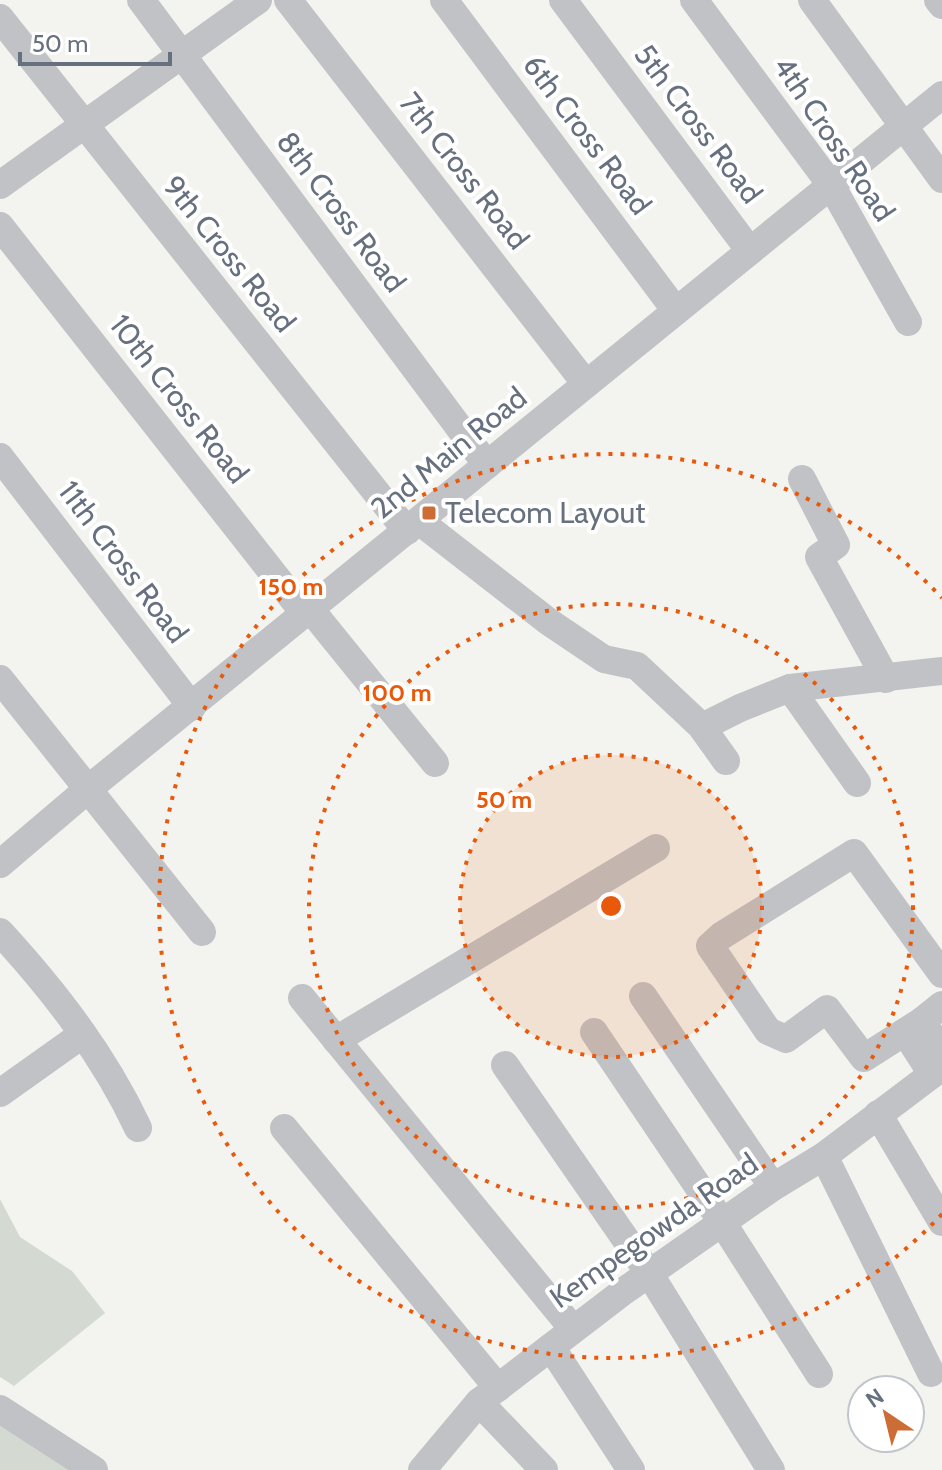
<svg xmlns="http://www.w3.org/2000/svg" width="942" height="1470" font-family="Cabin,sans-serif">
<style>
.green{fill:#d4dad2}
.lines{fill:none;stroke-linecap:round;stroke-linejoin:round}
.minor{stroke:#c0c2c5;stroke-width:28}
.ring{fill:none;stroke:#e8590c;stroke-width:4;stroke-dasharray:4 8}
.poi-dot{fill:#cd6d36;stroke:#fff;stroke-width:3}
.labels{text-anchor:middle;stroke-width:8;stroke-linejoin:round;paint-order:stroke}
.street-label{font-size:30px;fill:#66707e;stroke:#fff}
.poi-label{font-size:30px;fill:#66707e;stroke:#fff;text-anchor:start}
.centre{fill:#e8590c;stroke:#fff;stroke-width:4}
.ring-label{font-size:24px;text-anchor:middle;font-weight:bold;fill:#e8590c;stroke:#fff;stroke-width:8;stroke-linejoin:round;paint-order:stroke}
</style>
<rect width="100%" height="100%" fill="#f3f4f0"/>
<!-- green -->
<g class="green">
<path d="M0,1199L20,1237L72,1271L105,1313L14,1386L0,1377Z"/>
<path d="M0,1423L75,1470H0Z"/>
</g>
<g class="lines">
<!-- minor -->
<g class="minor">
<path d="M141,0L487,465"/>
<path d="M288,0L586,384"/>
<path d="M444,0L676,311"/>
<path d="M563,0L750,251"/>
<path d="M694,0L831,185L908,322"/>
<path d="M812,0L942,179"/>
<path d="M938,0L942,5"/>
<path d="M0,18L407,531"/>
<path d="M0,185L258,0"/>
<path d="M0,226L305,614"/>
<path d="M0,457L192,707"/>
<path d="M802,479L836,545L819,557L886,679"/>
<path d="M419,521L549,622L604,659L637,666L701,726L726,761"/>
<path d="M311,610L435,763"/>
<path d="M0,679L202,932"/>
<path d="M790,688L857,783"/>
<path d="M702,727L740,708L790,688L942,671"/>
<path d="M0,864L87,790L942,95"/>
<path d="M0,932C54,991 104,1055 138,1128"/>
<path d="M643,996L773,1187"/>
<path d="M302,998L573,1329"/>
<path d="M942,1005L922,1021L942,1052"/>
<path d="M922,1021L864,1058L827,1009L786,1039L768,1031L710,946L721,936L854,853L942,974"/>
<path d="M594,1032L722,1222L819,1374"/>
<path d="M905,1032L932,1074"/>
<path d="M336,1040L656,848"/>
<path d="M505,1065L649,1273L771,1470"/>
<path d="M0,1093L83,1034"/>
<path d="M878,1114L942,1222"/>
<path d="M284,1128L498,1388"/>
<path d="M824,1156L931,1373"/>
<path d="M551,1347L631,1470"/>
<path d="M479,1402L544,1470"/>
<path d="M0,1409L94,1470"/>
<path d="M422,1470L479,1402L624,1291L773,1187L824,1156L942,1067"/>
</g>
</g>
<!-- distance rings -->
<circle cx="611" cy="906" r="151" fill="#e8590c" fill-opacity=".12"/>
<g class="ring">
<circle cx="611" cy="906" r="151"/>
<circle cx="611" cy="906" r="302"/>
<path d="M942 1214A452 452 0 1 1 942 598"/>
</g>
<!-- markers -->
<rect class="poi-dot" x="421" y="505" width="16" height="16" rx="4"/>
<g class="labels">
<!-- street labels -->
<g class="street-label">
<text transform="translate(698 124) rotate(53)" y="10">5th Cross Road</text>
<text transform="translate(587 135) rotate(53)" y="10">6th Cross Road</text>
<text transform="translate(834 139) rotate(56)" y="10">4th Cross Road</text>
<text transform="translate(464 171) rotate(52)" y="10">7th Cross Road</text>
<text transform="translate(341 212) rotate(53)" y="10">8th Cross Road</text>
<text transform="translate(229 254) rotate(51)" y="10">9th Cross Road</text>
<text transform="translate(179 399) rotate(52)" y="10">10th Cross Road</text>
<text transform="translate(449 453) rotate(-39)" y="10">2nd Main Road</text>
<text transform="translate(123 562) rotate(53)" y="10">11th Cross Road</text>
<text transform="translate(654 1231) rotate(-35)" y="10">Kempegowda Road</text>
</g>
<!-- poi labels -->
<g class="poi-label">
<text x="445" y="523">Telecom Layout</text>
</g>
</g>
<circle cx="611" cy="906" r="12" class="centre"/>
<g class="ring-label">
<text x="291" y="595">150 m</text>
<text x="397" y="701">100 m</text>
<text x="504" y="808">50 m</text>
</g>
<!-- north arrow -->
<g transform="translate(886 1414) rotate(325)"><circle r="38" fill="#ffffff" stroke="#c2c6cb" stroke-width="2"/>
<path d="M0-6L14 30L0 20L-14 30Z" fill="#cd6d36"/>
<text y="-12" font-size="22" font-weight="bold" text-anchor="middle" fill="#66707e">N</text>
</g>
<!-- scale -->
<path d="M20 52v12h150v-12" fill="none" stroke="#66707e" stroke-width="4"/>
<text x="32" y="52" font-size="24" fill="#66707e" stroke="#ffffff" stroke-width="6" paint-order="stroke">50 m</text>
</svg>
